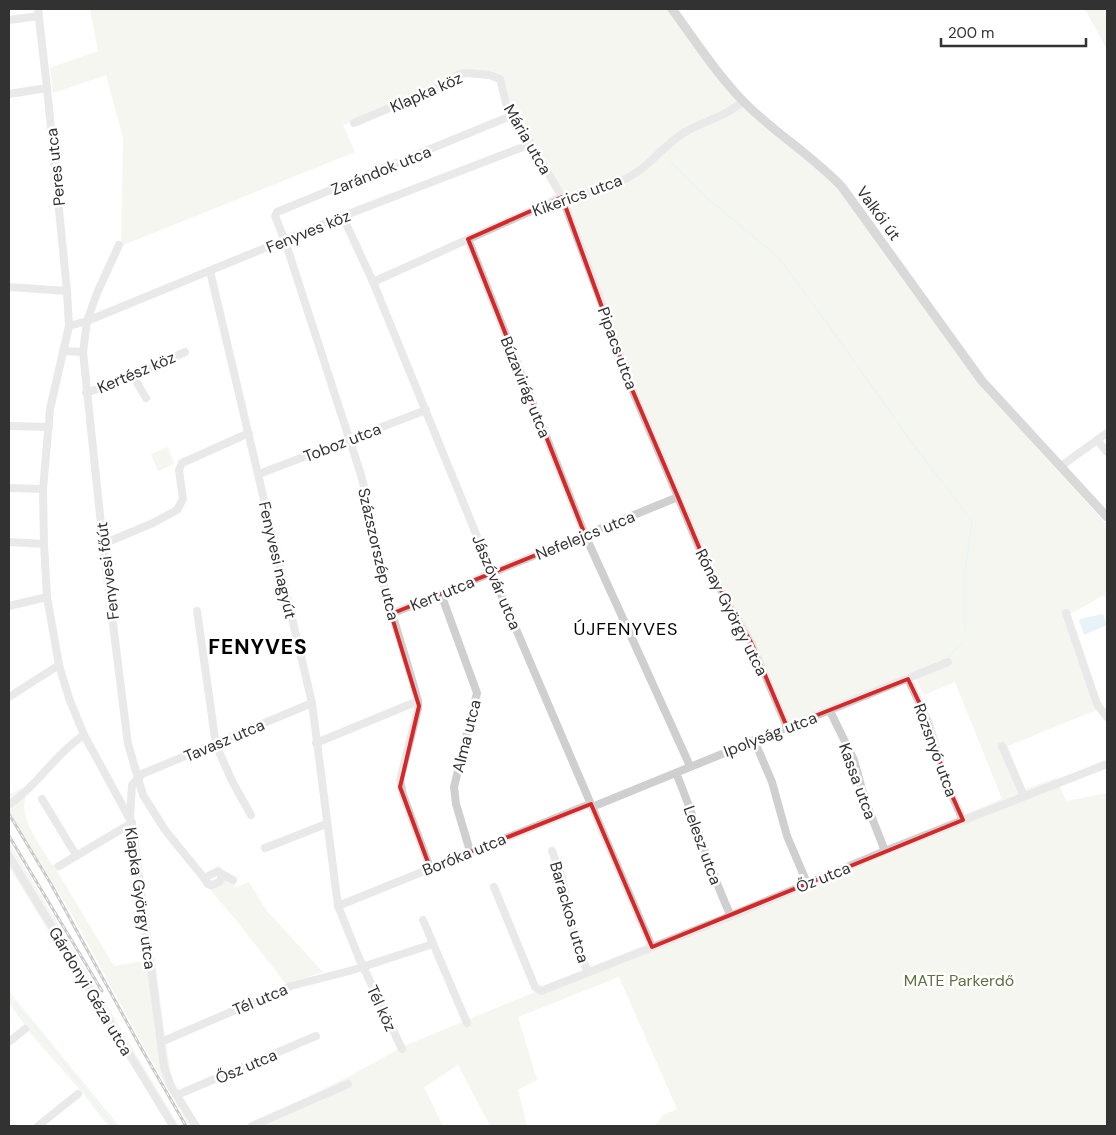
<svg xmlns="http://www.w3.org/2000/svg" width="1116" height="1135" font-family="'DM Sans',sans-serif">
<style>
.green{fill:#e8ebdd}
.water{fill:#cae5ec}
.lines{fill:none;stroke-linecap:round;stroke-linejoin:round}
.stream{stroke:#cae5ec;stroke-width:1}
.minor{stroke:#cfcfcf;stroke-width:8}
.major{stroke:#aaa;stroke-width:9}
.rail-casing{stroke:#878787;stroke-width:3}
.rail{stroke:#fff;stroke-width:1;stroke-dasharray:4;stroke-linecap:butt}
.marked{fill:none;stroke:#d62828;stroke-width:4;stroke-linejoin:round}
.labels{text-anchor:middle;stroke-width:5;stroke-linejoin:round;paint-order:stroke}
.street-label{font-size:16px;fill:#323232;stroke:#fff}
.park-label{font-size:16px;fill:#5e703d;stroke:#fff}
.neighbourhood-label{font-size:18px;letter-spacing:1px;fill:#000;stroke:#fff}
.district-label{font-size:21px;font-weight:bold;letter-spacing:1px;fill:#000;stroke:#fff}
</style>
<rect width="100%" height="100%" fill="#fff"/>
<!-- green -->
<g class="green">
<path d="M90,9H673L735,96L837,184L1005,411L1025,435L1107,525V602L1104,595L1069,615L1101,708L1008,746L1025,789L1056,778L1066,801L1107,793V1126H655L663,1115L677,1109L619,977L518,1017L537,1080L518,1090L527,1126H490L458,1065L424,1087L443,1126H248L352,1075L404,1046L1002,799L955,682L924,695L914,674L792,722L787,720L752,638L700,544L616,338L564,194L513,112L502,80L469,71L439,86L343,125L355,152L121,246L123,138L106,75L53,93L50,68L98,51Z"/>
<path d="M1085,9H1107V50Z"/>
<path d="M168,447L174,464L158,471L151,454Z"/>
<path d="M21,788L27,794C16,816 41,846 52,865L55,864L59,870L57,871L114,966L155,959L166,1045L172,1080L200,1126H191L186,1121L141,1042L72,914L9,811V791L11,794Z"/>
<path d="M9,842L179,1126H169L9,867Z"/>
<path d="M224,876L237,887L249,882L266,910L323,972L286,984L236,920L207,886Z"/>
<path d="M9,988L12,995L119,1126H108L82,1092L23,1025L24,1024L9,1003Z"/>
</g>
<!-- water -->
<path class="water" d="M1103,614L1107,625L1084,635L1079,621L1080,619Z"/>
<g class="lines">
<!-- stream -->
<g class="stream">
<path d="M670,161L707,198L778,257L811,301"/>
<path d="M814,305L913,444L972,521L965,571V630"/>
<path d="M947,658L962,643"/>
<path d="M848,698L887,683"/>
<path d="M794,720L842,701"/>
<path d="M9,998L35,1027L113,1126"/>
</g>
<!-- minor -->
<g class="minor">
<path d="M38,9L47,88L67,291L69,326L50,409L43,489L44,544L47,597L59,665L69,698L84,735L132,823L164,1067L171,1086L196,1126"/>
<path d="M9,20L39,16"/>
<path d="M9,94L47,88"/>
<path d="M354,123L444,85L459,74L467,73L489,75L500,79L506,103L510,111L516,118L562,197L615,339L631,387L678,497L706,564L752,644L787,727"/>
<path d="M343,217L373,282L492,573L652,947"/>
<path d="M468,239L585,535L690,766"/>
<path d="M119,245L97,293L87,321L83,352L103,544L128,744L143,795L165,830L204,878L218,871L220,873L222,878L219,882L212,885L208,884L204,878"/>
<path d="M210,271L312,703L338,906L359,958L402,1049"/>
<path d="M373,282L562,197C589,195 623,184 644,167C658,155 670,141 685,132C704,121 727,116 743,101"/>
<path d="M9,287L67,291"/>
<path d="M69,326L87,321L338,218L531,144"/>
<path d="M63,351L83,352"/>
<path d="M133,376L146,398"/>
<path d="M86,393L133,376L185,352"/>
<path d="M9,426L49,427"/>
<path d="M1097,440L1107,452"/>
<path d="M1061,466L1107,433"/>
<path d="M259,474L426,410"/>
<path d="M9,488L43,489"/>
<path d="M9,542L44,544"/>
<path d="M103,544L153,523L177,510L183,499L179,470L182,463L249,433"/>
<path d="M441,594L477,693L454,787L456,804L470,851"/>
<path d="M9,606L47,597"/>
<path d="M197,611L216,745L233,783L251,815"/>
<path d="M1066,613L1096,701L1099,707L1107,717"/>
<path d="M391,614L678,497"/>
<path d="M908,679L929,723L946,782L963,820"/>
<path d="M9,697L59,665"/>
<path d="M830,711L854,760L865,800L885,851"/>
<path d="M754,740L772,782L787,836L807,883"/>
<path d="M316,743L418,701"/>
<path d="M1002,746L1024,796"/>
<path d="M676,773C696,820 709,870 731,916"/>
<path d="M42,799L76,855"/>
<path d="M10,804C38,785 55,754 84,735"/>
<path d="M592,807L948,662"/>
<path d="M130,817L132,785L142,774L312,703"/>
<path d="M265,848L326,824"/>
<path d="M552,851L562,877L575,942L588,972"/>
<path d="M9,856L173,1126"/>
<path d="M59,866L132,823"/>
<path d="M430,868L403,795L400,780L418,709V701C405,653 388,606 377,557C370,530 369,502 361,475L285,241L275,216L277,212L513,115"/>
<path d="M220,873L233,880"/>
<path d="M494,887L535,987L541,991L731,916L885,851L1107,764"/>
<path d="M338,906L590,804"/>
<path d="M423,920L467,1023"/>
<path d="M9,1042L25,1029"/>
<path d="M161,1042L291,986L353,970L433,944"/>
<path d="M177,1095L316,1036"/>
<path d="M38,1126L78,1094"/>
<path d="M252,1126L348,1084"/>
</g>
<!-- major -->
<path class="major" d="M672,9C695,40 716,73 743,101C773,132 812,155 842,187L982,381L1107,517"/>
<!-- rail casing -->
<g class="rail-casing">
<g id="rail">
<path d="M9,814L51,884L140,1046L186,1126"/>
<path d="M9,836L102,991"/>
</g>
</g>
<!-- rail -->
<use href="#rail" class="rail"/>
</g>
<!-- marked area -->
<path d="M0 0H1116V1135H0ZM562,197L631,387L678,497L706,564L752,644L787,727L908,679L929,723L946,782L963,820L652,947L591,804L430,868L400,787L419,706L391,614L585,535L468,239Z" fill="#fff" fill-opacity=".55" fill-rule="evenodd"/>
<path class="marked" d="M562,197L631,387L678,497L706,564L752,644L787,727L908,679L929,723L946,782L963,820L652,947L591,804L430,868L400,787L419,706L391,614L585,535L468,239Z"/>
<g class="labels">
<!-- street labels -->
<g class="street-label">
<text transform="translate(426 92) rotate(-24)" y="6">Klapka köz</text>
<text transform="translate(528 139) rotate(60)" y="6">Mária utca</text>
<text transform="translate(55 167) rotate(-96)" y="6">Peres utca</text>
<text transform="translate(381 170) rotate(-22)" y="6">Zarándok utca</text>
<text transform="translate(577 195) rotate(-20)" y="6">Kikerics utca</text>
<text transform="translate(879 213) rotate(54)" y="6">Valkói út</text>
<text transform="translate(308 231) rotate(-22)" y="6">Fenyves köz</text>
<text transform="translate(618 348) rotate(70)" y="6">Pipacs utca</text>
<text transform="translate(136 372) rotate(-23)" y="6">Kertész köz</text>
<text transform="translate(526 387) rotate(68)" y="6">Búzavirág utca</text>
<text transform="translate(342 442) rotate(-21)" y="6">Toboz utca</text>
<text transform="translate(585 535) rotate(-22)" y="6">Nefelejcs utca</text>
<text transform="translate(379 554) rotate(77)" y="6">Százszorszép utca</text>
<text transform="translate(278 560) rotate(77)" y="6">Fenyvesi nagyút</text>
<text transform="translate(107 571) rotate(-97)" y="6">Fenyvesi főút</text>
<text transform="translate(497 582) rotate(67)" y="6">Jászóvár utca</text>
<text transform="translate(442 593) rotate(-22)" y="6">Kert utca</text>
<text transform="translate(732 612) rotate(63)" y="6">Rónay György utca</text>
<text transform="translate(770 734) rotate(-21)" y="6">Ipolyság utca</text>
<text transform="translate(466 736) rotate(-76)" y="6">Alma utca</text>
<text transform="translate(224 740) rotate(-23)" y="6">Tavasz utca</text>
<text transform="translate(936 750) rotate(70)" y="6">Rozsnyó utca</text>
<text transform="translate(858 781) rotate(70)" y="6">Kassa utca</text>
<text transform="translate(703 845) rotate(70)" y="6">Lelesz utca</text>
<text transform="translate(464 854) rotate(-22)" y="6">Boróka utca</text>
<text transform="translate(823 877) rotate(-22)" y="6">Őz utca</text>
<text transform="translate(141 898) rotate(82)" y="6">Klapka György utca</text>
<text transform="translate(570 912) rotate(74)" y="6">Barackos utca</text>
<text transform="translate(91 991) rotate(59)" y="6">Gárdonyi Géza utca</text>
<text transform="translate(260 999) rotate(-23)" y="6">Tél utca</text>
<text transform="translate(382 1008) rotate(65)" y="6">Tél köz</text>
<text transform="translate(246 1066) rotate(-23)" y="6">Ősz utca</text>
</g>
<!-- park labels -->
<g class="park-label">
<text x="959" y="986">MATE Parkerdő</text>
</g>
<!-- neighbourhood labels -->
<g class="neighbourhood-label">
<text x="626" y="635">ÚJFENYVES</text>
</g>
<!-- district labels -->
<g class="district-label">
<text x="258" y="654">FENYVES</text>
</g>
</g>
<!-- border -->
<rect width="1116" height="1135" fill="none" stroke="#323232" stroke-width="20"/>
<!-- scale -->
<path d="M941 38v8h145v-8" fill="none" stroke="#323232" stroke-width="2.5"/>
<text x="948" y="38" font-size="15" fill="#323232" stroke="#ffffff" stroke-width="4" paint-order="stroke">200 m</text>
</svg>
